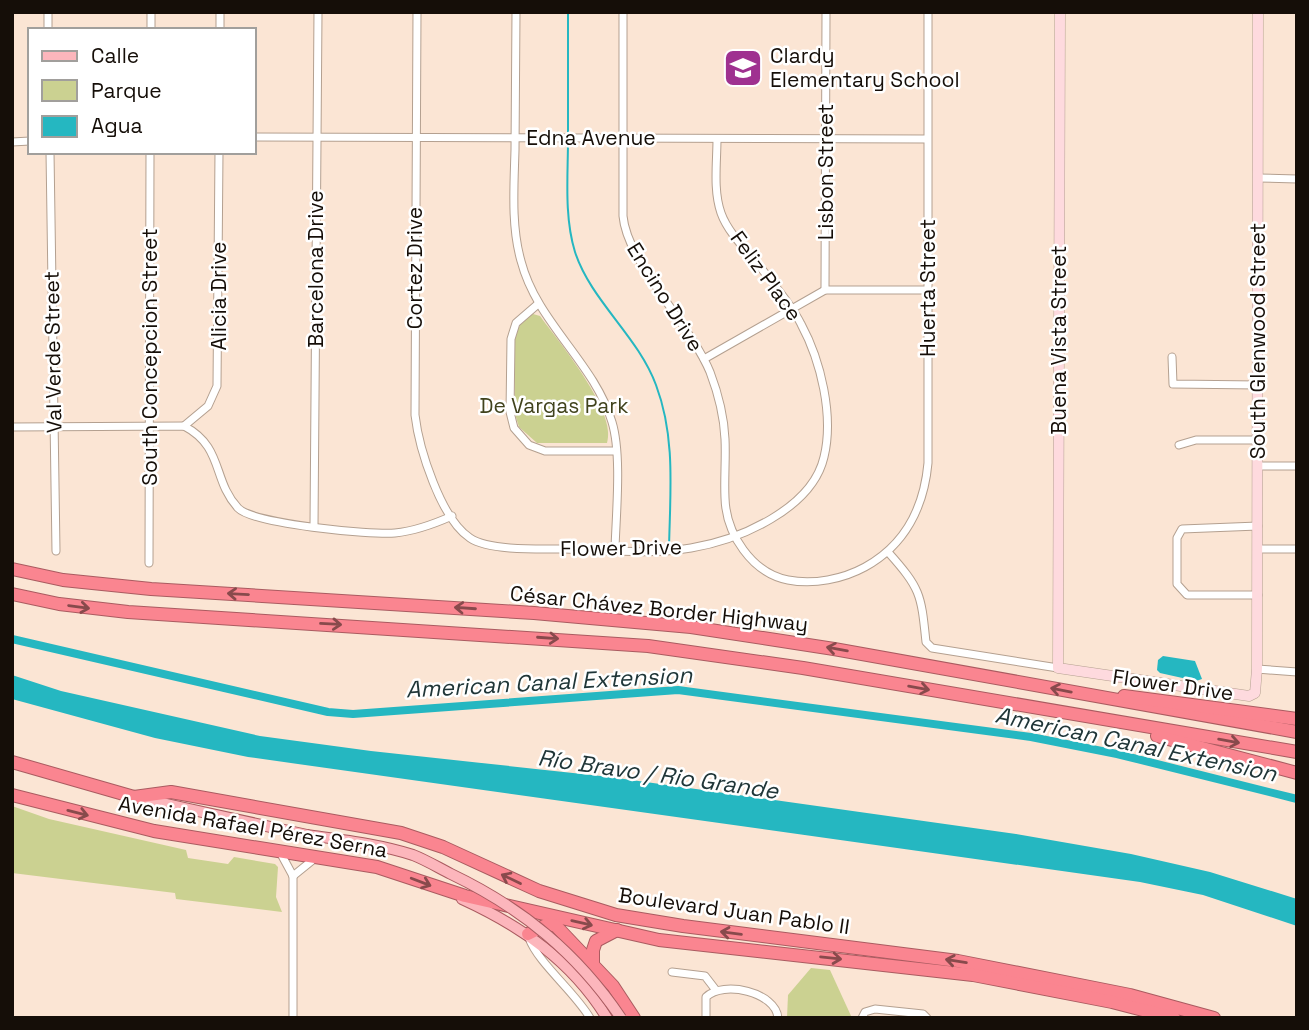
<svg xmlns="http://www.w3.org/2000/svg" width="1309" height="1030" font-family="'Space Grotesk',sans-serif">
<style>
.green{fill:#cbd191}
.water{fill:#25b7c1}
.lines{fill:none;stroke-linecap:round;stroke-linejoin:round}
.stream{stroke:#25b7c1;stroke-width:2}
.canal{stroke:#25b7c1;stroke-width:8}
.street-casing{stroke:#b4a090;stroke-width:9}
.secondary-casing{stroke:#b4a090;stroke-width:11}
.primary-casing{stroke:#aa5b60;stroke-width:12}
.highway-casing{stroke:#aa5b60;stroke-width:14}
.street{stroke:#fff;stroke-width:7}
.secondary{stroke:#fedade;stroke-width:10}
.primary{stroke:#fcb6bc;stroke-width:10}
.highway{stroke:#fa8590;stroke-width:12}
.primary-bridge-casing{stroke:#aa5b60;stroke-width:12;stroke-linecap:butt}
.primary-bridge{stroke:#fcb6bc;stroke-width:10}
.oneway{stroke:#884a4c}
.labels{text-anchor:middle;stroke-width:5;stroke-linejoin:round;paint-order:stroke}
.poi-label{font-size:21px;fill:#150e08;stroke:#fff;text-anchor:start}
.street-label{font-size:21px;fill:#150e08;stroke:#fff}
.park-label{font-size:21px;fill:#41431d;stroke:#fff}
.water-label{font-size:23px;font-style:italic;fill:#203638;stroke:#fff}
</style>
<rect width="100%" height="100%" fill="#fbe5d4"/>
<!-- green -->
<g class="green">
<path d="M533,314L540,316C558,341 618,412 607,443H537L519,427L515,414L514,337L522,321Z"/>
<path d="M12,806L49,819L186,850L188,858L228,864L234,857L275,864L278,867L276,897L282,912L176,899L175,893L12,873Z"/>
<path d="M811,968L830,970L852,1018H787L788,995Z"/>
</g>
<!-- water -->
<g class="water">
<path d="M1163,656L1195,661L1202,679L1196,681L1160,673L1157,670L1158,660Z"/>
<path d="M12,675L61,691L260,736L371,751L610,777L1016,834L1131,854L1210,872L1297,899V926L1203,895L1140,882L248,757L155,738L12,699Z"/>
</g>
<g class="lines">
<!-- stream -->
<g class="stream">
<path d="M568,134V12"/>
<path d="M568,139C568,176 564,216 575,252C591,301 638,336 656,385C676,438 670,493 669,549"/>
</g>
<!-- canal -->
<path class="canal" d="M12,639L328,712L353,714L678,690L1031,737L1117,754L1297,799"/>
<!-- street casing -->
<g class="street-casing">
<g id="street">
<path d="M48,12V30"/>
<path d="M417,12L415,415C419,449 441,519 470,538C489,551 541,549 564,549C605,550 651,555 691,548C739,540 812,509 824,457C834,416 821,361 801,324C791,304 775,286 761,268C748,252 728,233 721,213C713,190 717,163 717,139"/>
<path d="M516,12C516,58 515,104 515,150C514,187 511,226 521,261C537,323 594,362 612,422C622,455 616,514 615,549"/>
<path d="M623,12V216C627,262 690,324 710,372C718,393 724,417 725,439C726,459 724,478 725,498C726,534 752,573 788,580C814,585 843,579 865,567C905,545 924,507 928,463V12"/>
<path d="M151,30V12"/>
<path d="M220,30V12"/>
<path d="M254,137L927,139"/>
<path d="M12,142L30,141"/>
<path d="M50,152L56,551"/>
<path d="M1258,178L1297,179"/>
<path d="M825,290L826,12"/>
<path d="M538,304L516,323L511,339L510,412L514,428L529,445L545,451H616"/>
<path d="M1172,357L1173,384L1258,385"/>
<path d="M704,359L825,290H928"/>
<path d="M184,426L208,406L217,386L219,152"/>
<path d="M12,427L184,426C224,447 212,480 238,508C253,524 370,535 395,533C415,531 434,524 452,516"/>
<path d="M1179,445L1196,440H1258"/>
<path d="M1258,466H1297"/>
<path d="M314,526L318,12"/>
<path d="M1258,549H1297"/>
<path d="M888,552C921,589 921,594 926,642L932,648L1058,668"/>
<path d="M149,563L150,152"/>
<path d="M1258,595H1187L1177,584V538L1182,529L1258,526"/>
<path d="M1257,669L1297,672"/>
<path d="M280,852L293,876"/>
<path d="M293,876L314,859"/>
<path d="M529,938C538,963 575,992 590,1018"/>
<path d="M672,972L705,976L715,989"/>
<path d="M293,1018V876"/>
<path d="M706,1018V997C723,980 776,992 778,1018"/>
<path d="M862,1018L865,1012L875,1009L923,1014L927,1018"/>
</g>
</g>
<!-- secondary casing -->
<g class="secondary-casing">
<path id="secondary" d="M1060,12L1058,668L1249,696L1255,693L1257,669L1258,12"/>
</g>
<!-- primary casing -->
<g class="primary-casing">
<g id="primary">
<path d="M139,798L307,835"/>
<path d="M462,899C521,926 572,961 607,1018"/>
</g>
</g>
<!-- highway casing -->
<g class="highway-casing">
<g id="highway">
<path d="M12,569L63,580L151,589L534,613L691,627L834,649L1297,732"/>
<path d="M12,594L59,604L128,612L648,646L803,668L1297,752"/>
<path d="M1124,696L1297,719"/>
<path d="M1157,736L1297,773"/>
<path d="M12,762L134,797L171,792L401,833L443,847L539,891L616,915L683,926L958,961L1130,995L1214,1018"/>
<path d="M12,795L154,831L377,867L465,896L659,940L973,975L1112,1002L1174,1018"/>
<path d="M617,930L596,941L593,950V965L613,986L634,1018"/>
<path d="M528,934L548,924L556,926L593,965"/>
</g>
</g>
<!-- street -->
<use href="#street" class="street"/>
<!-- secondary -->
<use href="#secondary" class="secondary"/>
<!-- primary -->
<use href="#primary" class="primary"/>
<!-- highway -->
<use href="#highway" class="highway"/>
<!-- primary-bridge casing -->
<g class="primary-bridge-casing">
<path id="primary-bridge" d="M307,835C342,840 379,844 413,855C426,860 439,868 451,874C522,908 577,953 621,1018"/>
</g>
<!-- primary-bridge -->
<use href="#primary-bridge" class="primary-bridge"/>
</g>
<!-- one-way arrows -->
<defs><path id="oneway-shaft" d="M-6 0H5M1.5-3L5.5 0L1.5 3" fill="none" stroke-width="1.6" stroke-linecap="round" stroke-linejoin="round" transform="scale(1.75)"/></defs>
<g class="oneway">
<use href="#oneway-shaft" transform="translate(238 594) rotate(-177)"/>
<use href="#oneway-shaft" transform="translate(79 607) rotate(8)"/>
<use href="#oneway-shaft" transform="translate(465 608) rotate(-176)"/>
<use href="#oneway-shaft" transform="translate(331 624) rotate(3)"/>
<use href="#oneway-shaft" transform="translate(548 638) rotate(4)"/>
<use href="#oneway-shaft" transform="translate(837 649) rotate(-170)"/>
<use href="#oneway-shaft" transform="translate(919 688) rotate(10)"/>
<use href="#oneway-shaft" transform="translate(1061 690) rotate(-169)"/>
<use href="#oneway-shaft" transform="translate(1229 741) rotate(10)"/>
<use href="#oneway-shaft" transform="translate(78 813) rotate(14)"/>
<use href="#oneway-shaft" transform="translate(511 879) rotate(-154)"/>
<use href="#oneway-shaft" transform="translate(421 882) rotate(21)"/>
<use href="#oneway-shaft" transform="translate(582 923) rotate(13)"/>
<use href="#oneway-shaft" transform="translate(731 933) rotate(-173)"/>
<use href="#oneway-shaft" transform="translate(831 958) rotate(6)"/>
<use href="#oneway-shaft" transform="translate(956 961) rotate(-171)"/>
</g>
<!-- icons -->
<defs>
<g id="school-square" transform="scale(2.0125)"><rect x="-9" y="-9" width="18" height="18" rx="4" fill="#9f3190" stroke="#fff"/><path d="M0-5L7-2L0 1L-7-2ZM-4 1L0 2.5L4 1V4Q0 6-4 4Z" fill="#fff"/></g>
</defs>
<g fill-rule="evenodd">
<use href="#school-square" x="743" y="68"/>
</g>
<g class="labels">
<!-- poi labels -->
<g class="poi-label">
<text x="770" y="63">Clardy<tspan x="770" dy="24">Elementary School</tspan></text>
</g>
<!-- street labels -->
<g class="street-label">
<text x="591" y="145">Edna Avenue</text>
<text transform="translate(826 172) rotate(-90)" y="7">Lisbon Street</text>
<text transform="translate(415 268) rotate(-90)" y="7">Cortez Drive</text>
<text transform="translate(316 269) rotate(-90)" y="7">Barcelona Drive</text>
<text transform="translate(766 276) rotate(54)" y="7">Feliz Place</text>
<text transform="translate(928 288) rotate(-90)" y="7">Huerta Street</text>
<text transform="translate(219 296) rotate(-90)" y="7">Alicia Drive</text>
<text transform="translate(665 297) rotate(58)" y="7">Encino Drive</text>
<text transform="translate(1059 340) rotate(-90)" y="7">Buena Vista Street</text>
<text transform="translate(1258 341) rotate(-90)" y="7">South Glenwood Street</text>
<text transform="translate(53 352) rotate(-91)" y="7">Val Verde Street</text>
<text transform="translate(150 357) rotate(-90)" y="7">South Concepcion Street</text>
<text transform="translate(621 548) rotate(-1)" y="7">Flower Drive</text>
<text transform="translate(659 609) rotate(6)" y="7">César Chávez Border Highway</text>
<text transform="translate(1173 685) rotate(8)" y="7">Flower Drive</text>
<text transform="translate(253 827) rotate(10)" y="7">Avenida Rafael Pérez Serna</text>
<text transform="translate(734 911) rotate(8)" y="7">Boulevard Juan Pablo II</text>
</g>
<!-- park labels -->
<g class="park-label">
<text x="554" y="413">De Vargas Park</text>
</g>
<!-- water labels -->
<g class="water-label">
<text transform="translate(549 682) rotate(-3)" y="8">American Canal Extension</text>
<text transform="translate(1136 744) rotate(12)" y="8">American Canal Extension</text>
<text transform="translate(658 774) rotate(8)" y="8">Río Bravo / Rio Grande</text>
</g>
</g>
<!-- border -->
<rect width="1309" height="1030" fill="none" stroke="#150e08" stroke-width="28"/>
<!-- legend -->
<rect x="28" y="28" width="228" height="126" fill="#ffffff" stroke="#a19f9c" stroke-width="2"/>
<rect x="42" y="51" width="35" height="10" fill="#fcb6bc" stroke="#a19f9c" stroke-width="2"/>
<text x="91" y="63" font-size="21" fill="#150e08">Calle</text>
<rect x="42" y="80" width="35" height="21" fill="#cbd191" stroke="#a19f9c" stroke-width="2"/>
<text x="91" y="98" font-size="21" fill="#150e08">Parque</text>
<rect x="42" y="116" width="35" height="21" fill="#25b7c1" stroke="#a19f9c" stroke-width="2"/>
<text x="91" y="133" font-size="21" fill="#150e08">Agua</text>
</svg>
